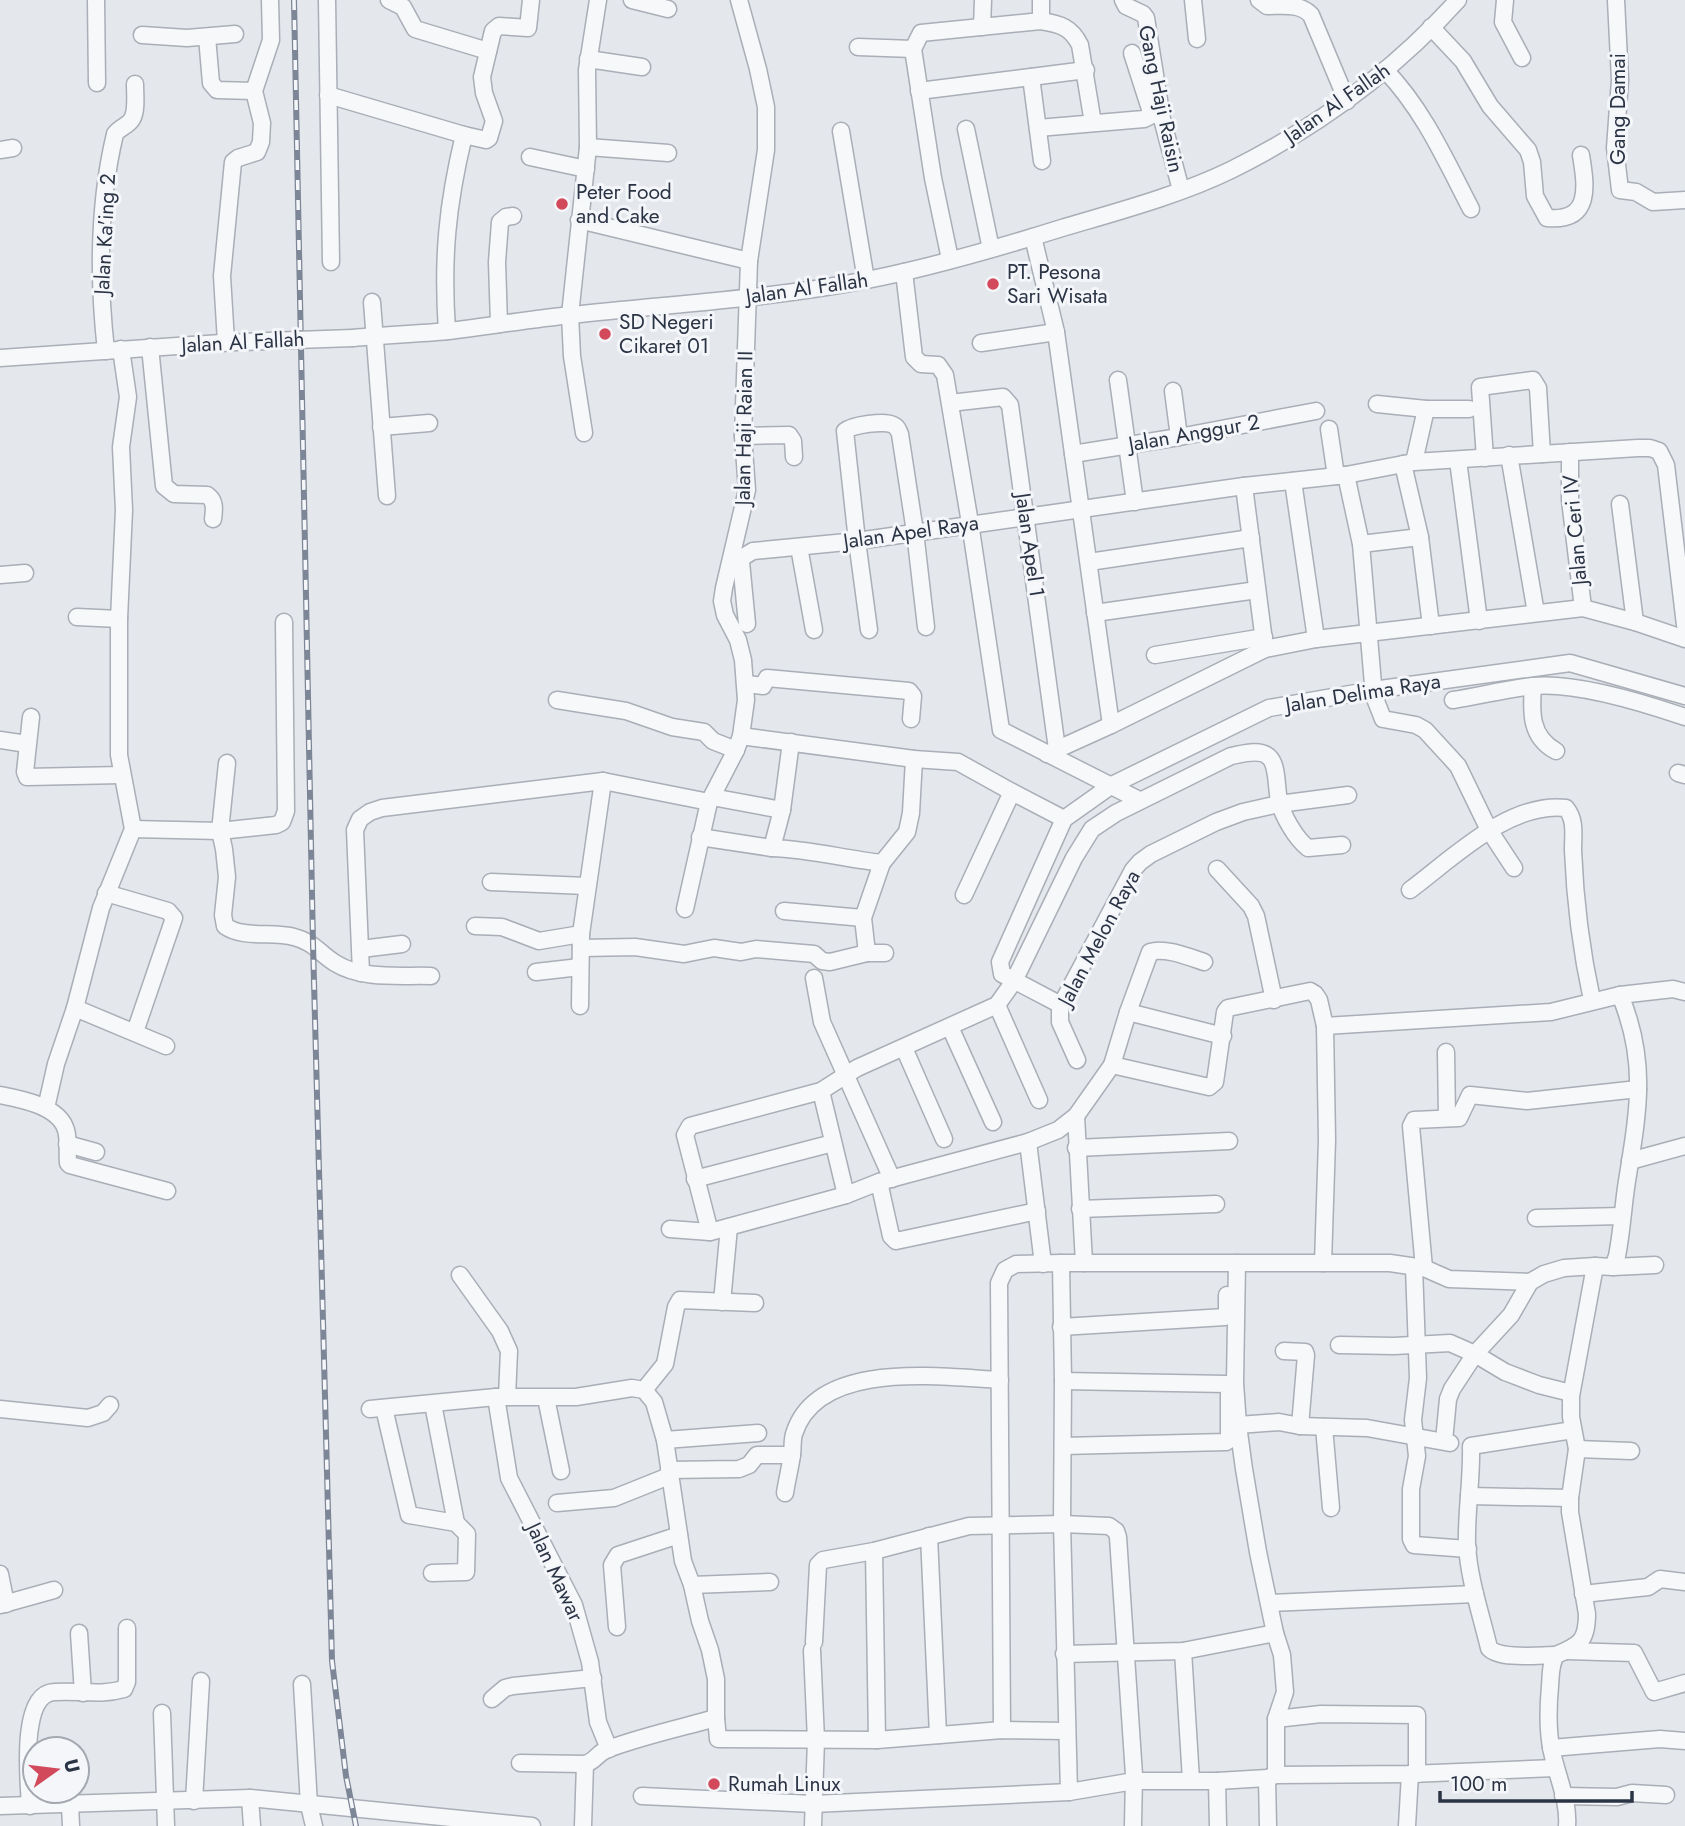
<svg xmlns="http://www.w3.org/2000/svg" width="1685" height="1826" font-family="Jost,sans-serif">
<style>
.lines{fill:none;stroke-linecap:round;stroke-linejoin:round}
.minor-casing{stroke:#a9aeb7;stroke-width:19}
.minor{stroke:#f7f8fa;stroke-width:16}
.rail-casing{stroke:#7d8696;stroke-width:6}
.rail{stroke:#f4f6f9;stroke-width:3.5;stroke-dasharray:10;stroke-linecap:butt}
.minor-bridge-casing{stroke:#a9aeb7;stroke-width:19;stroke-linecap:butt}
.minor-bridge{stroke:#f7f8fa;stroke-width:16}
.poi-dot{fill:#d1495b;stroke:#f4f6f9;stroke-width:2.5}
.labels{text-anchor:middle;stroke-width:6;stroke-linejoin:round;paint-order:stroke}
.street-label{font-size:21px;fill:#2b3445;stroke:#f4f6f9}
.poi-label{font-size:21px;fill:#2b3445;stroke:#f4f6f9;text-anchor:start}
</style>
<rect width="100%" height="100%" fill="#e4e7ec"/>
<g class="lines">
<!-- minor casing -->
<g class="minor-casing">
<g id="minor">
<path d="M96,0L97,83"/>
<path d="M327,0L331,262"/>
<path d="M389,0L403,7L415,29L488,51"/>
<path d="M632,0L668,9"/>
<path d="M1041,0V21"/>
<path d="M1123,0L1126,6L1143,14L1146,18L1162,119L1181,190"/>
<path d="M1193,0L1197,39"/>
<path d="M1259,0L1267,6C1283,6 1300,3 1311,15L1347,101"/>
<path d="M1505,0L1503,22L1522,58"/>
<path d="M1616,0L1620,80L1615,148L1620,190L1636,192L1653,202L1685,200"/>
<path d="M982,27L983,0"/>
<path d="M1431,27L1463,61L1490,106L1528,150L1532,162L1535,196L1547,218C1592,222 1586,186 1581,155"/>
<path d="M142,35L187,38L235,34"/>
<path d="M207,37L211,83L217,90L254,91"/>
<path d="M858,47L913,49"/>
<path d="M588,59L642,67"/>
<path d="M1385,70C1423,109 1446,161 1471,209"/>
<path d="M1031,77L1086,70"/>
<path d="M919,91L1031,77L1042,161"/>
<path d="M328,95L464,135"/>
<path d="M1038,128L1144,119L1150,116V109L1132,53"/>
<path d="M966,129L991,249"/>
<path d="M841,131L866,280"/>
<path d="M588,147L668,153"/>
<path d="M0,150L13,148"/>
<path d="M530,157L586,169"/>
<path d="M579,220L749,261"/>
<path d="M1033,237L1056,332L1111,725"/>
<path d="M950,259L933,178L913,49L921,33L1041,21C1060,24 1071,27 1080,45L1093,123"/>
<path d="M904,272L914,357L921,364L938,365L945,375L970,523L1001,730L1139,800"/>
<path d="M372,302L387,496"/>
<path d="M499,324L497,262L500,222L506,217L513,216"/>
<path d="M447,331C442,259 447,205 464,135L486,140L489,138L494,121L484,93L482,77L493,31L499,26L528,28L531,0"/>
<path d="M353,338C385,335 417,334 448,331C490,326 531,319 572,315C670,304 770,299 867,280C933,267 998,248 1062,228C1116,212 1180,195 1231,170C1316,128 1394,71 1458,0"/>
<path d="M226,342L222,276L233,162L238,158L257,152L261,142L262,123L254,91L271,40L270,0"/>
<path d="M981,343L1056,332"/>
<path d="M150,347L164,486L174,494L207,495C216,501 214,510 213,519"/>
<path d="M106,351C98,279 98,205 115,134C120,127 128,126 132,119C137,111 135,94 135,84"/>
<path d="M0,358L236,342"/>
<path d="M1118,380L1135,502"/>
<path d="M1173,391L1179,437"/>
<path d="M950,403L1003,397L1010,405L1057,749"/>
<path d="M1377,404L1426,409"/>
<path d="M381,427L429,423"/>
<path d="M1329,429L1336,476"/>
<path d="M584,433L572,356L570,315L588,147L587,70L598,0"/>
<path d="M743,436L789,435L793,441L794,457"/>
<path d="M1570,452V500L1583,608"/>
<path d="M1073,454L1179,437L1316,411"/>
<path d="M1509,455L1536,613"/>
<path d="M1485,458L1480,387L1533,380L1538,388L1542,454"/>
<path d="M1414,462L1426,409H1469"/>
<path d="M1403,464L1420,537L1431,626"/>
<path d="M1459,468L1479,621"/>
<path d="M1346,475L1361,544L1374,696L1383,719L1416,725L1425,730L1458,766L1489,830L1514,868"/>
<path d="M1293,481L1316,639"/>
<path d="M1244,486L1265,649"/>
<path d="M1620,504L1635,622"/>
<path d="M1361,544L1420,537"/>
<path d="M799,547L814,630"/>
<path d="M1089,562L1251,538"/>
<path d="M0,575L25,573"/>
<path d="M1095,613L1257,590"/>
<path d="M77,617L119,619"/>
<path d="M747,624L741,562L743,557L753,551L857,541L1244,486L1346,475L1414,462L1638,448H1650L1659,451L1666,465L1685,625"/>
<path d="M869,630L857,541L845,431C852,425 885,420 893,425C898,427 898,430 900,434L915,532L926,627"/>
<path d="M1155,655L1264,637"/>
<path d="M747,684L763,686L767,678L909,691L913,696L911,719"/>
<path d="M1533,686C1531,712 1530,737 1556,751"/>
<path d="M557,700L626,711L672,727L704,732L713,741L736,750"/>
<path d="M1453,700C1479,696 1506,689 1533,686C1575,682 1644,703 1685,717"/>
<path d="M31,717L25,772L27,777L121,775"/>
<path d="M741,736L914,759L958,762L1012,792"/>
<path d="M0,740L27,744"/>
<path d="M791,742L782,810L772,848C809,849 845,859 882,863"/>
<path d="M1047,754L1111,725L1265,649L1316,639L1583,608L1635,622L1685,639"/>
<path d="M227,763L220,831L224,849L227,877L223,915L225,926C243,939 273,931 294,937C314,942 319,953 335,963C362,980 401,975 431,976"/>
<path d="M1678,773L1685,775"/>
<path d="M712,797L782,810"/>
<path d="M133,829L220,831L276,825L282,822L286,811L284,622"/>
<path d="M700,837L772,848"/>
<path d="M1217,869L1251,906L1256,916L1274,1000"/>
<path d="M491,882L587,886"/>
<path d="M1410,890C1453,858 1510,801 1566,808C1576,820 1573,835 1573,850C1575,901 1581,950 1592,1000"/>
<path d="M106,893L168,911L174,918L135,1032"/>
<path d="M964,895L1012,792L1064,819"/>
<path d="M685,909L709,802L736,750L741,736L746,700L743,660L738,640L725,615L722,601L724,588L747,490L743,436L749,261L766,150V107L758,69L739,0"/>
<path d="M784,911L863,918"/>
<path d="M475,926L502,927L539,941L581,934"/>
<path d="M581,948L635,947L684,954L714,948L741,952L756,949L814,954L822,961L830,962L867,953"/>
<path d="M361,949L402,944"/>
<path d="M885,953H867L863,918L882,863L907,832L911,813L914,759"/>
<path d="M536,972L580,967"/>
<path d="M361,973L355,830L360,819L370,812L382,808L603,781L709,802"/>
<path d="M814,978L822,1022L892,1179"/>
<path d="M997,1005L1039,1100"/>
<path d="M1061,1005L1002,974L1000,962L1064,819L1112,785L1269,708L1373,690L1570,663L1685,696"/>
<path d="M580,1006L581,934L603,781"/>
<path d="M75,1008L166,1046"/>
<path d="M1128,1012L1223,1036"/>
<path d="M1325,1026L1551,1012L1620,995L1673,989L1685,992"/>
<path d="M950,1027L993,1122"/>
<path d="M904,1048L944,1139"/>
<path d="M1446,1052L1447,1118"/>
<path d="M1077,1060L1060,1022V1007L1133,870L1140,862L1151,854L1216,822L1243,812L1279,804L1348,795"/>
<path d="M1112,1065L1209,1087L1215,1082L1225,1012L1228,1008L1310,991L1315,994L1319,1000L1325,1026L1327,1140L1323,1263"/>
<path d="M821,1091L846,1195"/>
<path d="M0,1095C21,1099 59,1106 66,1130C69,1140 67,1153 68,1163L70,1165L167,1191"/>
<path d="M46,1108L56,1064L75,1008L101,908L133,829L119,755V619L124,510L121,447L128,397L121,349"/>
<path d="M1076,1116L1084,1263"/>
<path d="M1028,1142L1043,1264"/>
<path d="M67,1144L96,1152"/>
<path d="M1076,1148L1229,1141"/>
<path d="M1630,1161L1685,1146"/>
<path d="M695,1179L833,1143"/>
<path d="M879,1182L891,1236L896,1241L1037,1211"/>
<path d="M1080,1209L1216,1204"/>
<path d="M1536,1218L1622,1216"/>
<path d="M670,1229L710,1232L846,1195L879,1182L1028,1142L1058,1130L1076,1116L1112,1065L1128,1012L1150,952C1165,947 1189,957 1204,962"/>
<path d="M710,1232L685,1135L690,1126L821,1091L857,1068L997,1005L1014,981L1074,858L1092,829L1116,813L1231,756C1242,754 1260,748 1269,757C1278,765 1276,788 1279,800C1282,815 1296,839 1308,848L1342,845"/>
<path d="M1061,1263L1063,1381L1062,1524L1069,1792"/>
<path d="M1237,1263L1235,1383L1238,1425L1244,1469L1258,1552L1275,1633L1282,1655L1285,1692L1276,1719V1775"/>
<path d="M1414,1267L1418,1378L1413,1420L1417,1456L1411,1489V1539L1414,1545L1468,1549"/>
<path d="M1613,1267L1655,1265"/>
<path d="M1424,1268L1411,1126L1414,1120L1459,1118L1470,1095L1527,1101L1638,1089"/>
<path d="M460,1275L500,1331L509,1351L507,1397"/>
<path d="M722,1302L729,1227"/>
<path d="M1061,1327L1225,1317L1227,1313V1295"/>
<path d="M1339,1345L1394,1346L1450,1343L1475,1354L1505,1372L1539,1385L1571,1393"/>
<path d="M1284,1351L1305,1352L1306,1355L1300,1426"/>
<path d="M644,1390L665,1364L676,1307L680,1300L755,1303"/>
<path d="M496,1397L509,1478L574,1605L590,1662L598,1722L609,1749"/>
<path d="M546,1398L561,1471"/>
<path d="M433,1404L456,1523"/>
<path d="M384,1408L409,1515L456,1523L467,1534L466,1572L432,1573"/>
<path d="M0,1409L88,1418L103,1413L110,1405"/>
<path d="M370,1409L496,1397H576L632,1388L644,1390L654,1402L665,1440L683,1561L692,1585L700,1621L710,1650L716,1679V1718C680,1728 643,1736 608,1749C597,1753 596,1761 585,1764L520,1763"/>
<path d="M1238,1425L1279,1422L1300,1426L1367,1428L1450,1443"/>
<path d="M1324,1427L1331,1508"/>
<path d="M665,1440L758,1433"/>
<path d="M1444,1441L1448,1399L1452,1389L1475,1354L1511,1315L1530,1282"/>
<path d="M1063,1446L1226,1442L1229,1440V1388L1227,1384L1063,1381"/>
<path d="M1577,1449L1631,1451"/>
<path d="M669,1470L739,1469L749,1465L757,1455H792"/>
<path d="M785,1493C787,1480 790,1468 792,1455C793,1448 792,1440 794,1434C817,1359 941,1377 1000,1380"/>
<path d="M1469,1496L1570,1498"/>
<path d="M557,1503L614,1498L669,1476"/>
<path d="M929,1536L938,1735"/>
<path d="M874,1551L877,1740"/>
<path d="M0,1574L6,1604"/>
<path d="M692,1585L770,1582"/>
<path d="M1583,1594L1648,1587L1660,1579L1685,1582"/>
<path d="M1270,1603L1475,1594"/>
<path d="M0,1605L54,1590"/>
<path d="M617,1627L612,1565L618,1555L679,1535"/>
<path d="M79,1633L83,1693"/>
<path d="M814,1642L818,1565L823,1560L874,1551L969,1526L1062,1524L1109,1526L1116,1531L1118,1537L1134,1775L1133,1825"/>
<path d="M812,1650L816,1740L813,1826"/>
<path d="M1183,1651L1191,1780"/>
<path d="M1567,1651L1634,1653L1654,1692L1685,1683"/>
<path d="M1064,1654L1183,1651L1275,1633"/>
<path d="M1556,1655C1539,1655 1500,1660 1489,1648C1481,1614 1469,1580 1467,1545C1466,1512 1472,1479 1471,1446L1573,1430"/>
<path d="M302,1684L309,1805L314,1826"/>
<path d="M492,1699L505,1688L513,1686L593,1678"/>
<path d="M162,1713L166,1826"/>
<path d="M716,1718L718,1739L877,1740L1002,1730L1066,1731"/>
<path d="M1276,1719L1321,1714L1417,1715V1774"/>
<path d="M1002,1730L999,1283L1005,1270L1016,1264L1061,1263H1390L1424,1268L1449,1279L1530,1282L1544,1274L1564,1268L1595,1266"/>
<path d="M1551,1748L1660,1739L1685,1741"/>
<path d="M1267,1778L1268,1826"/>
<path d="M1217,1781L1218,1826"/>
<path d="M642,1796L813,1804L1069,1792L1134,1781H1217L1267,1778L1276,1775L1410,1774L1555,1768"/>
<path d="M1563,1796L1617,1797L1632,1793L1666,1795"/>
<path d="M250,1798L252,1826"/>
<path d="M194,1801L201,1681"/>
<path d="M70,1805L71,1826"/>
<path d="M0,1806L250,1798L532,1826"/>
<path d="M30,1806C29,1783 19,1694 54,1692C78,1690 100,1696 124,1689L127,1682V1628"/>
<path d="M583,1826L585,1764"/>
<path d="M1407,1826L1410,1774"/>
<path d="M1567,1826C1569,1801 1557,1776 1552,1752C1547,1730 1548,1708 1550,1686C1551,1675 1550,1665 1556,1655C1580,1645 1587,1641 1587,1614L1570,1512V1498L1577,1449L1571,1417V1396L1595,1266L1613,1267L1617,1256C1622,1231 1623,1206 1627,1181C1638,1112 1648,1062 1620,995"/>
</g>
</g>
<!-- minor -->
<use href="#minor" class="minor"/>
<!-- rail casing -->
<g class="rail-casing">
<path id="rail" d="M294,0L313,944L332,1661L346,1776L356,1826"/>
</g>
<!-- rail -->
<use href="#rail" class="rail"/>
<!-- minor-bridge casing -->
<g class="minor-bridge-casing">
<path id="minor-bridge" d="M242,342L353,338"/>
</g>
<!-- minor-bridge -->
<use href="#minor-bridge" class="minor-bridge"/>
</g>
<!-- markers -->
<g class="poi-dot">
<circle cx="562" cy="204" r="7"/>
<circle cx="993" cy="284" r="7"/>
<circle cx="605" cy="334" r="7"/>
<circle cx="714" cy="1784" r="7"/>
</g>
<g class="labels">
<!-- street labels -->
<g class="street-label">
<text transform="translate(1161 99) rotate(78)" y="7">Gang Haji Raisin</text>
<text transform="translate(1337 103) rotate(-35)" y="7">Jalan Al Fallah</text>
<text transform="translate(1618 109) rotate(-90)" y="7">Gang Damai</text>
<text transform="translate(105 234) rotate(-87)" y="7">Jalan Ka'ing 2</text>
<text transform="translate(807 288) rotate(-8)" y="7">Jalan Al Fallah</text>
<text transform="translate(243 342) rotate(-3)" y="7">Jalan Al Fallah</text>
<text transform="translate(744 428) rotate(-89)" y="7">Jalan Haji Raian II</text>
<text transform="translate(1194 433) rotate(-10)" y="7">Jalan Anggur 2</text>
<text transform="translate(1575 530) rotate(-95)" y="7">Jalan Ceri IV</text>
<text transform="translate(911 532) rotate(-8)" y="7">Jalan Apel Raya</text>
<text transform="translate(1030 545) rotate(82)" y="7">Jalan Apel 1</text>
<text transform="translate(1363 693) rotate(-9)" y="7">Jalan Delima Raya</text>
<text transform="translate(1099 938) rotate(-62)" y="7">Jalan Melon Raya</text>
<text transform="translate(555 1572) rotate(65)" y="7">Jalan Mawar</text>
</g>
<!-- poi labels -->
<g class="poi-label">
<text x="576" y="199">Peter Food<tspan x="576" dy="24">and Cake</tspan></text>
<text x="1007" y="279">PT. Pesona<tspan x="1007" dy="24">Sari Wisata</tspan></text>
<text x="619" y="329">SD Negeri<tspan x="619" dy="24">Cikaret 01</tspan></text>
<text x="728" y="1791">Rumah Linux</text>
</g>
</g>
<!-- north arrow -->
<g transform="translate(56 1770) rotate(76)"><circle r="33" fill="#f4f6f9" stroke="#a4a8b1" stroke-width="2"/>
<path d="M0-5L12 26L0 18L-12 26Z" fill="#d1495b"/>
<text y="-10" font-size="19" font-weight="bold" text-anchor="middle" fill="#2b3445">U</text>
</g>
<!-- scale -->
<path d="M1440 1791v10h192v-10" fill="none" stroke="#2b3445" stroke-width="3.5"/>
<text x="1450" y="1791" font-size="21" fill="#2b3445" stroke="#f4f6f9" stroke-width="5" paint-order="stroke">100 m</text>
</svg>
